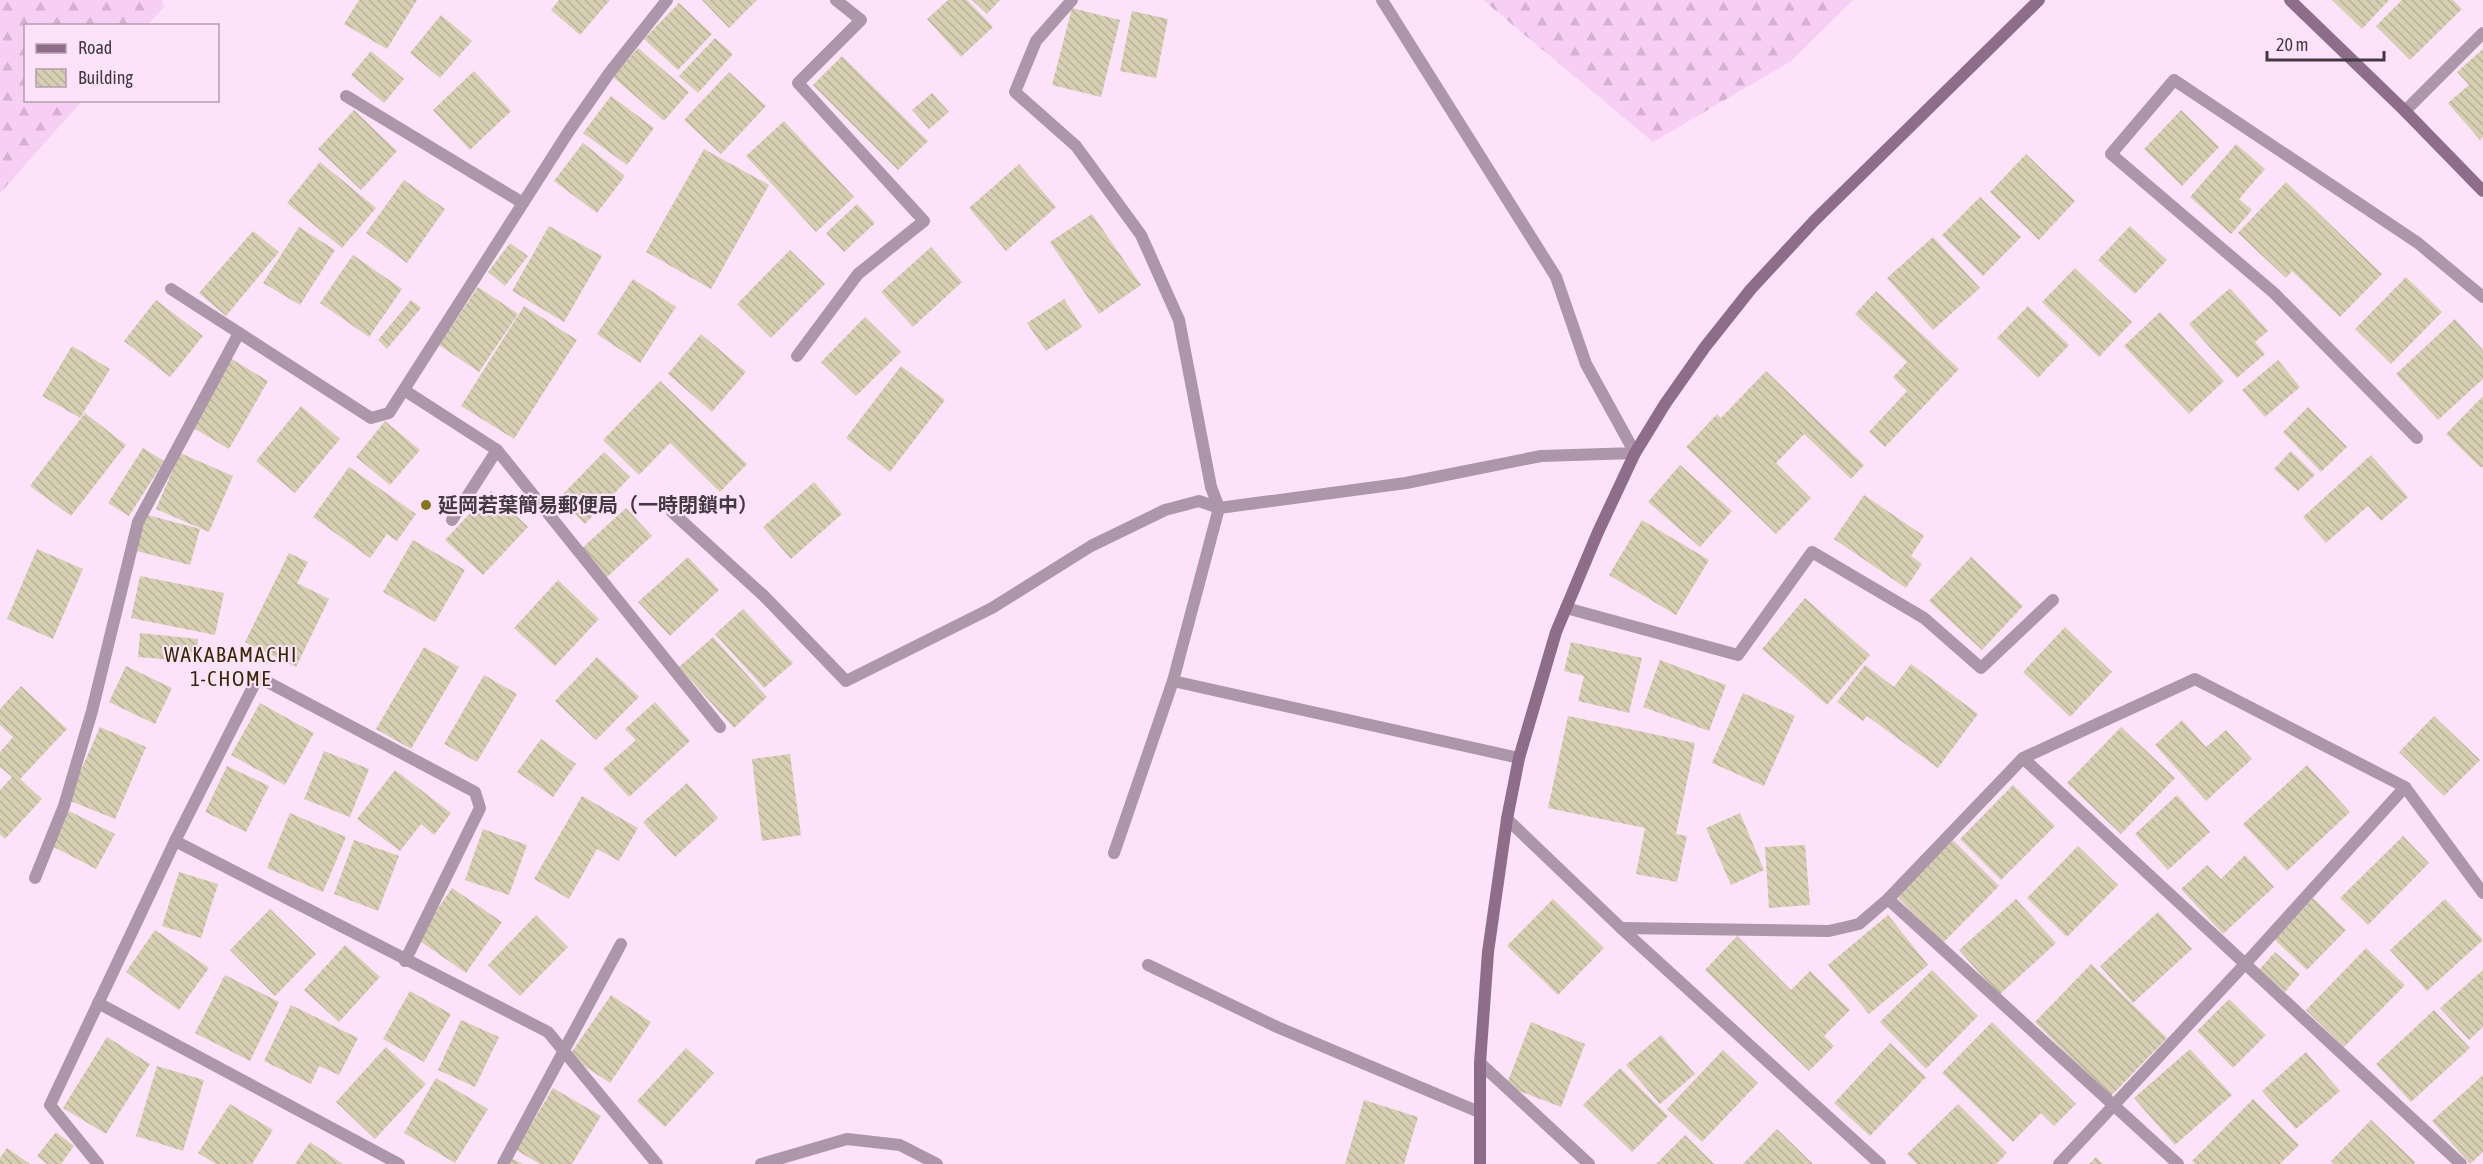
<svg xmlns="http://www.w3.org/2000/svg" width="2483" height="1164" font-family="'Asap Condensed','Noto Sans JP',sans-serif">
<style>
.forest{fill:url(#forest-firs)}
.building{fill:url(#building-back-hatch)}
.lines{fill:none;stroke-linecap:round;stroke-linejoin:round}
.street{stroke:#ac96aa;stroke-width:12}
.secondary{stroke:#8d6d89;stroke-width:12}
.poi-dot{fill:#88761a;stroke:#fce3f9;stroke-width:2}
.labels{text-anchor:middle;stroke-width:4.5;stroke-linejoin:round;paint-order:stroke}
.poi-label{font-size:20px;font-weight:bold;fill:#433941;stroke:#fce3f9;text-anchor:start}
.neighbourhood-label{font-size:21px;letter-spacing:1.5px;fill:#322900;stroke:#fce3f9}
</style>
<defs>
<pattern id="forest-firs" width="22" height="20" patternUnits="userSpaceOnUse" patternTransform="scale(1.5)"><rect width="22" height="20" fill="#f8cff4"/><path d="M5 1l3.5 6h-7zM16 11l3.5 6h-7z" fill="#d6b2d2"/></pattern>
<pattern id="building-back-hatch" width="6" height="6" patternUnits="userSpaceOnUse" patternTransform="scale(1.5)"><rect width="6" height="6" fill="#d6cfb2"/><path d="M-1 5l2 2M0 0l6 6M5-1l2 2" fill="none" stroke="#b9b29a"/></pattern>
</defs>
<rect width="100%" height="100%" fill="#fce3f9"/>
<!-- forest -->
<g class="forest">
<path d="M0,0H162L164,7L148,25L26,26V100L82,101L0,193Z"/>
<path d="M1483,0H1853L1791,61L1653,142Z"/>
</g>
<!-- building -->
<g class="building">
<path d="M359,0H417L387,49L344,24Z"/>
<path d="M559,0H610L580,35L551,10Z"/>
<path d="M702,0H757L729,28Z"/>
<path d="M948,0H967L993,27L961,57L927,19Z"/>
<path d="M972,0H1000L987,14Z"/>
<path d="M2332,0H2389L2362,29Z"/>
<path d="M2402,0H2453L2462,9L2410,60L2376,26Z"/>
<path d="M679,3L712,34L678,70L644,39Z"/>
<path d="M1072,8L1120,20L1101,97L1052,85Z"/>
<path d="M1132,11L1168,19L1156,78L1120,71Z"/>
<path d="M441,15L472,41L440,78L410,53Z"/>
<path d="M715,38L733,54L698,93L679,76Z"/>
<path d="M638,48L689,92L664,121L613,77Z"/>
<path d="M2483,49V137L2480,140L2448,103L2469,85L2457,72Z"/>
<path d="M371,51L404,79L384,103L351,75Z"/>
<path d="M842,56L928,141L898,170L813,85Z"/>
<path d="M474,71L511,111L470,150L433,110Z"/>
<path d="M729,72L766,106L721,154L684,120Z"/>
<path d="M932,93L949,112L929,129L912,110Z"/>
<path d="M611,96L654,128L627,165L583,133Z"/>
<path d="M354,110L397,151L361,190L318,149Z"/>
<path d="M2181,110L2219,147L2182,186L2144,149Z"/>
<path d="M784,121L854,197L816,232L746,156Z"/>
<path d="M583,143L625,176L597,213L554,181Z"/>
<path d="M2236,144L2265,169L2239,199L2252,210L2231,234L2190,197Z"/>
<path d="M704,149L769,185L711,289L646,252Z"/>
<path d="M2026,154L2075,201L2039,240L1990,192Z"/>
<path d="M320,162L376,208L342,248L287,203Z"/>
<path d="M1019,164L1056,207L1006,251L969,208Z"/>
<path d="M404,180L445,209L407,263L366,233Z"/>
<path d="M2286,182L2382,274L2340,317L2292,271L2286,278L2238,233Z"/>
<path d="M1980,197L2021,237L1983,276L1942,235Z"/>
<path d="M857,204L875,223L844,252L826,233Z"/>
<path d="M1092,214L1141,285L1099,314L1050,242Z"/>
<path d="M549,226L602,256L564,322L512,291Z"/>
<path d="M2130,226L2167,260L2135,294L2098,260Z"/>
<path d="M299,227L335,250L300,305L263,283Z"/>
<path d="M253,231L279,252L226,316L199,293Z"/>
<path d="M1933,237L1980,288L1933,330L1887,278Z"/>
<path d="M510,243L528,256L505,286L488,272Z"/>
<path d="M931,247L962,282L913,327L881,292Z"/>
<path d="M790,250L825,284L771,338L737,304Z"/>
<path d="M353,255L402,289L369,337L320,303Z"/>
<path d="M2075,268L2132,322L2099,357L2042,302Z"/>
<path d="M2406,277L2442,312L2391,364L2355,329Z"/>
<path d="M633,279L676,307L640,363L597,334Z"/>
<path d="M478,287L518,314L479,372L439,345Z"/>
<path d="M2230,288L2268,331L2255,342L2265,354L2237,378L2189,324Z"/>
<path d="M1876,291L1959,369L1885,447L1869,432L1907,391L1893,377L1907,362L1855,314Z"/>
<path d="M1064,299L1082,327L1046,351L1027,323Z"/>
<path d="M156,300L203,336L170,377L124,341Z"/>
<path d="M411,300L421,308L387,349L378,340Z"/>
<path d="M524,306L577,340L514,439L461,406Z"/>
<path d="M2028,306L2069,345L2038,378L1997,338Z"/>
<path d="M2160,312L2224,381L2189,414L2124,346Z"/>
<path d="M865,317L901,352L856,396L821,362Z"/>
<path d="M2455,319L2483,350V379L2438,420L2396,374Z"/>
<path d="M701,334L746,372L712,412L668,374Z"/>
<path d="M72,346L110,369L80,418L42,396Z"/>
<path d="M230,358L268,381L229,449L190,426Z"/>
<path d="M2278,360L2300,387L2265,417L2242,390Z"/>
<path d="M901,366L945,400L890,472L846,438Z"/>
<path d="M1766,371L1864,465L1851,479L1804,434L1776,463L1811,498L1776,534L1686,447L1717,414L1721,418Z"/>
<path d="M660,381L747,464L720,492L670,443L639,475L603,440Z"/>
<path d="M2483,396V466L2481,468L2446,434Z"/>
<path d="M301,406L340,439L295,493L256,461Z"/>
<path d="M2308,407L2347,447L2321,472L2283,432Z"/>
<path d="M85,413L126,445L71,516L30,486Z"/>
<path d="M385,421L420,450L390,485L356,457Z"/>
<path d="M143,448L164,461L129,516L108,503Z"/>
<path d="M2291,451L2315,475L2298,491L2274,469Z"/>
<path d="M604,452L630,477L585,524L559,498Z"/>
<path d="M180,453L233,476L209,532L156,509Z"/>
<path d="M2371,455L2408,497L2381,521L2368,506L2326,543L2303,517Z"/>
<path d="M1680,465L1732,511L1700,547L1648,502Z"/>
<path d="M349,467L416,514L397,541L387,534L370,558L313,517Z"/>
<path d="M814,482L842,514L791,559L763,527Z"/>
<path d="M491,491L528,527L483,575L445,540Z"/>
<path d="M1864,495L1924,536L1911,556L1922,564L1906,588L1834,539Z"/>
<path d="M626,508L652,536L607,577L581,549Z"/>
<path d="M144,514L200,529L190,565L133,550Z"/>
<path d="M1642,520L1709,560L1676,615L1609,575Z"/>
<path d="M413,540L465,570L435,622L383,592Z"/>
<path d="M37,549L83,569L53,639L7,619Z"/>
<path d="M289,553L308,562L297,583L329,599L296,667L245,642Z"/>
<path d="M688,557L719,590L670,636L638,602Z"/>
<path d="M1971,557L2023,606L1982,650L1929,601Z"/>
<path d="M140,576L224,593L215,635L131,618Z"/>
<path d="M558,580L599,619L555,666L514,628Z"/>
<path d="M1805,598L1870,655L1827,705L1762,649Z"/>
<path d="M743,609L793,663L764,688L715,634Z"/>
<path d="M2065,627L2112,672L2070,717L2023,672Z"/>
<path d="M140,633L198,639L197,662L138,657Z"/>
<path d="M713,637L767,697L734,728L679,667Z"/>
<path d="M1571,642L1642,658L1629,713L1578,701L1584,676L1564,671Z"/>
<path d="M424,647L459,667L411,749L376,729Z"/>
<path d="M597,657L639,697L596,740L555,701Z"/>
<path d="M1660,660L1726,685L1709,731L1643,707Z"/>
<path d="M1911,664L1978,714L1938,768L1867,716L1863,721L1837,702L1865,665L1894,687Z"/>
<path d="M126,666L172,688L155,724L109,702Z"/>
<path d="M484,675L517,694L477,762L444,744Z"/>
<path d="M21,686L67,729L20,779L42,799L5,839L0,834V790L12,777L0,767V752L13,737L0,725V709Z"/>
<path d="M1743,693L1795,716L1764,786L1712,763Z"/>
<path d="M655,702L690,741L629,797L603,769L636,740L625,729Z"/>
<path d="M260,703L314,733L285,785L231,755Z"/>
<path d="M1568,716L1695,743L1676,834L1687,836L1677,882L1636,874L1645,828L1548,808Z"/>
<path d="M2434,716L2480,760L2444,796L2399,752Z"/>
<path d="M2182,720L2206,747L2226,730L2252,759L2206,801L2155,745Z"/>
<path d="M100,727L146,747L115,819L68,800Z"/>
<path d="M2121,727L2175,778L2121,834L2067,783Z"/>
<path d="M541,739L576,764L553,797L517,772Z"/>
<path d="M324,751L369,769L350,817L304,799Z"/>
<path d="M790,754L801,835L762,841L752,759Z"/>
<path d="M2307,765L2350,812L2287,871L2243,824Z"/>
<path d="M227,766L269,786L246,832L205,812Z"/>
<path d="M395,770L451,813L434,835L421,824L400,851L357,819Z"/>
<path d="M687,783L718,818L675,857L643,822Z"/>
<path d="M2013,785L2055,826L2001,880L1960,839Z"/>
<path d="M2177,795L2210,832L2168,870L2135,834Z"/>
<path d="M582,796L638,828L619,861L597,849L569,899L534,879Z"/>
<path d="M67,810L115,834L96,869L50,845Z"/>
<path d="M290,813L346,837L323,892L267,868Z"/>
<path d="M1740,813L1764,870L1731,885L1706,828Z"/>
<path d="M483,829L527,845L509,895L465,880Z"/>
<path d="M2403,836L2429,863L2368,925L2340,898Z"/>
<path d="M354,840L399,856L378,911L334,894Z"/>
<path d="M1953,840L1999,886L1943,943L1896,896Z"/>
<path d="M1805,845L1810,905L1769,908L1765,847Z"/>
<path d="M2078,846L2118,885L2067,937L2027,898Z"/>
<path d="M2245,855L2274,887L2223,934L2181,889L2207,865L2221,879Z"/>
<path d="M179,872L218,884L201,938L162,926Z"/>
<path d="M452,888L502,922L466,973L417,939Z"/>
<path d="M2313,898L2346,930L2307,970L2274,939Z"/>
<path d="M1553,899L1604,948L1558,995L1507,946Z"/>
<path d="M2016,899L2056,943L1999,995L1959,950Z"/>
<path d="M2445,899L2483,940L2427,991L2390,950Z"/>
<path d="M270,909L316,954L275,996L230,950Z"/>
<path d="M2158,912L2192,949L2133,1003L2100,966Z"/>
<path d="M536,915L568,947L520,996L488,965Z"/>
<path d="M1888,915L1928,965L1869,1014L1828,965Z"/>
<path d="M155,930L209,968L179,1010L126,972Z"/>
<path d="M1737,936L1791,990L1810,971L1850,1010L1824,1036L1834,1046L1809,1071L1705,970Z"/>
<path d="M345,945L380,977L339,1022L304,990Z"/>
<path d="M2366,948L2405,985L2344,1047L2306,1010Z"/>
<path d="M2275,952L2300,974L2285,992L2259,970Z"/>
<path d="M2091,964L2167,1038L2110,1097L2035,1022Z"/>
<path d="M1932,970L1978,1016L1926,1069L1880,1022Z"/>
<path d="M2483,970V1027L2469,1040L2440,1008Z"/>
<path d="M225,975L279,1002L250,1061L195,1033Z"/>
<path d="M410,991L451,1014L424,1062L383,1039Z"/>
<path d="M611,995L651,1022L610,1083L569,1056Z"/>
<path d="M2229,999L2266,1035L2233,1068L2197,1031Z"/>
<path d="M291,1005L358,1038L339,1075L319,1066L311,1084L264,1061Z"/>
<path d="M2434,1010L2470,1048L2411,1102L2376,1064Z"/>
<path d="M461,1020L499,1037L475,1087L438,1070Z"/>
<path d="M1531,1022L1585,1044L1561,1107L1506,1086Z"/>
<path d="M1992,1022L2076,1104L2054,1126L2041,1113L2013,1142L1942,1073Z"/>
<path d="M1661,1035L1695,1074L1660,1104L1626,1065Z"/>
<path d="M107,1037L150,1064L106,1134L63,1108Z"/>
<path d="M1890,1043L1926,1077L1870,1136L1834,1103Z"/>
<path d="M386,1047L426,1084L375,1139L336,1102Z"/>
<path d="M686,1048L714,1073L665,1127L637,1101Z"/>
<path d="M2190,1049L2232,1095L2175,1145L2134,1098Z"/>
<path d="M1723,1050L1758,1083L1702,1142L1667,1109Z"/>
<path d="M2306,1052L2340,1091L2296,1129L2262,1091Z"/>
<path d="M157,1066L204,1080L183,1151L136,1136Z"/>
<path d="M1620,1068L1668,1116L1632,1152L1583,1105Z"/>
<path d="M2483,1075V1152L2470,1164L2432,1121Z"/>
<path d="M436,1078L488,1109L455,1163L404,1133Z"/>
<path d="M553,1088L601,1116L572,1164H540L516,1150Z"/>
<path d="M2253,1099L2299,1145L2280,1164H2195L2192,1161Z"/>
<path d="M1364,1100L1418,1117L1404,1164H1345Z"/>
<path d="M230,1104L273,1130L252,1164H216L198,1153Z"/>
<path d="M1958,1104L2007,1153L1996,1164H1917L1907,1154Z"/>
<path d="M2371,1120L2415,1162L2414,1164H2334L2331,1161Z"/>
<path d="M1777,1129L1813,1164H1743Z"/>
<path d="M56,1132L74,1146L61,1164H47L37,1156Z"/>
<path d="M1685,1135L1714,1164H1656Z"/>
<path d="M310,1142L343,1164H295Z"/>
<path d="M7,1148L30,1164H0V1158Z"/>
<path d="M2096,1157L2103,1164H2089Z"/>
<path d="M511,1158L523,1164H508Z"/>
</g>
<g class="lines">
<!-- street -->
<g class="street">
<path d="M1072,0L1036,41L1015,92L1076,146L1141,235L1179,320L1211,487L1219,508"/>
<path d="M346,96L523,203"/>
<path d="M2405,111L2483,33"/>
<path d="M171,289L371,418L389,413L569,131L610,72L667,0"/>
<path d="M797,356L858,274L924,221L798,83L861,20L836,0"/>
<path d="M404,390L497,450L720,727"/>
<path d="M2417,438L2274,293L2111,154L2174,80L2418,243L2483,297"/>
<path d="M672,512L764,596L846,681L992,608L1091,546L1165,510L1199,501L1219,508"/>
<path d="M452,520L497,450"/>
<path d="M1566,608L1738,655L1812,552L1924,618L1981,668L2053,600"/>
<path d="M1173,681L1519,758"/>
<path d="M2023,758L2461,1164"/>
<path d="M1507,819L1621,928L1880,1164"/>
<path d="M175,841L548,1032L657,1164"/>
<path d="M1114,853L1173,681L1219,508L1406,483L1541,456L1635,453L1586,364L1556,277L1382,0"/>
<path d="M35,878L64,806L92,711L138,522L239,333"/>
<path d="M1888,899L2178,1164"/>
<path d="M1621,928L1829,931L1859,924L1888,899L2023,758L2195,679L2405,787L2483,893"/>
<path d="M1148,965L1277,1027L1479,1112"/>
<path d="M98,1003L399,1164"/>
<path d="M1480,1063L1589,1164"/>
<path d="M98,1164L50,1105L175,841L258,677L475,792L480,808L405,961"/>
<path d="M503,1164L621,944"/>
<path d="M761,1164L847,1139L900,1145L937,1164"/>
<path d="M2059,1164L2245,964L2405,787"/>
</g>
<!-- secondary -->
<g class="secondary">
<path d="M2290,0L2405,111L2483,191"/>
<path d="M1480,1164V1063L1488,952L1507,819L1519,758L1556,632L1598,532L1635,453L1665,404L1705,347L1751,289L1815,220L2039,0"/>
</g>
</g>
<!-- markers -->
<circle class="poi-dot" cx="426" cy="505" r="6"/>
<g class="labels">
<!-- poi labels -->
<g class="poi-label">
<text x="438" y="512">延岡若葉簡易郵便局（一時閉鎖中）</text>
</g>
<!-- neighbourhood labels -->
<g class="neighbourhood-label">
<text x="231" y="662">WAKABAMACHI<tspan x="231" dy="24">1-CHOME</tspan></text>
</g>
</g>
<!-- legend -->
<rect x="24" y="24" width="195" height="78" fill="#fce3f9" stroke="#b29faf" stroke-width="1.5"/>
<rect x="36" y="44" width="30" height="9" fill="#8d6d89" stroke="#b29faf" stroke-width="1.5"/>
<text x="78" y="54" font-size="18" fill="#433941">Road</text>
<rect x="36" y="69" width="30" height="18" fill="url(#building-back-hatch)" stroke="#b29faf" stroke-width="1.5"/>
<text x="78" y="84" font-size="18" fill="#433941">Building</text>
<!-- scale -->
<path d="M2267 51v9h117v-9" fill="none" stroke="#433941" stroke-width="3"/>
<text x="2276" y="51" font-size="18" fill="#433941" stroke="#fce3f9" stroke-width="4.5" paint-order="stroke">20 m</text>
</svg>
